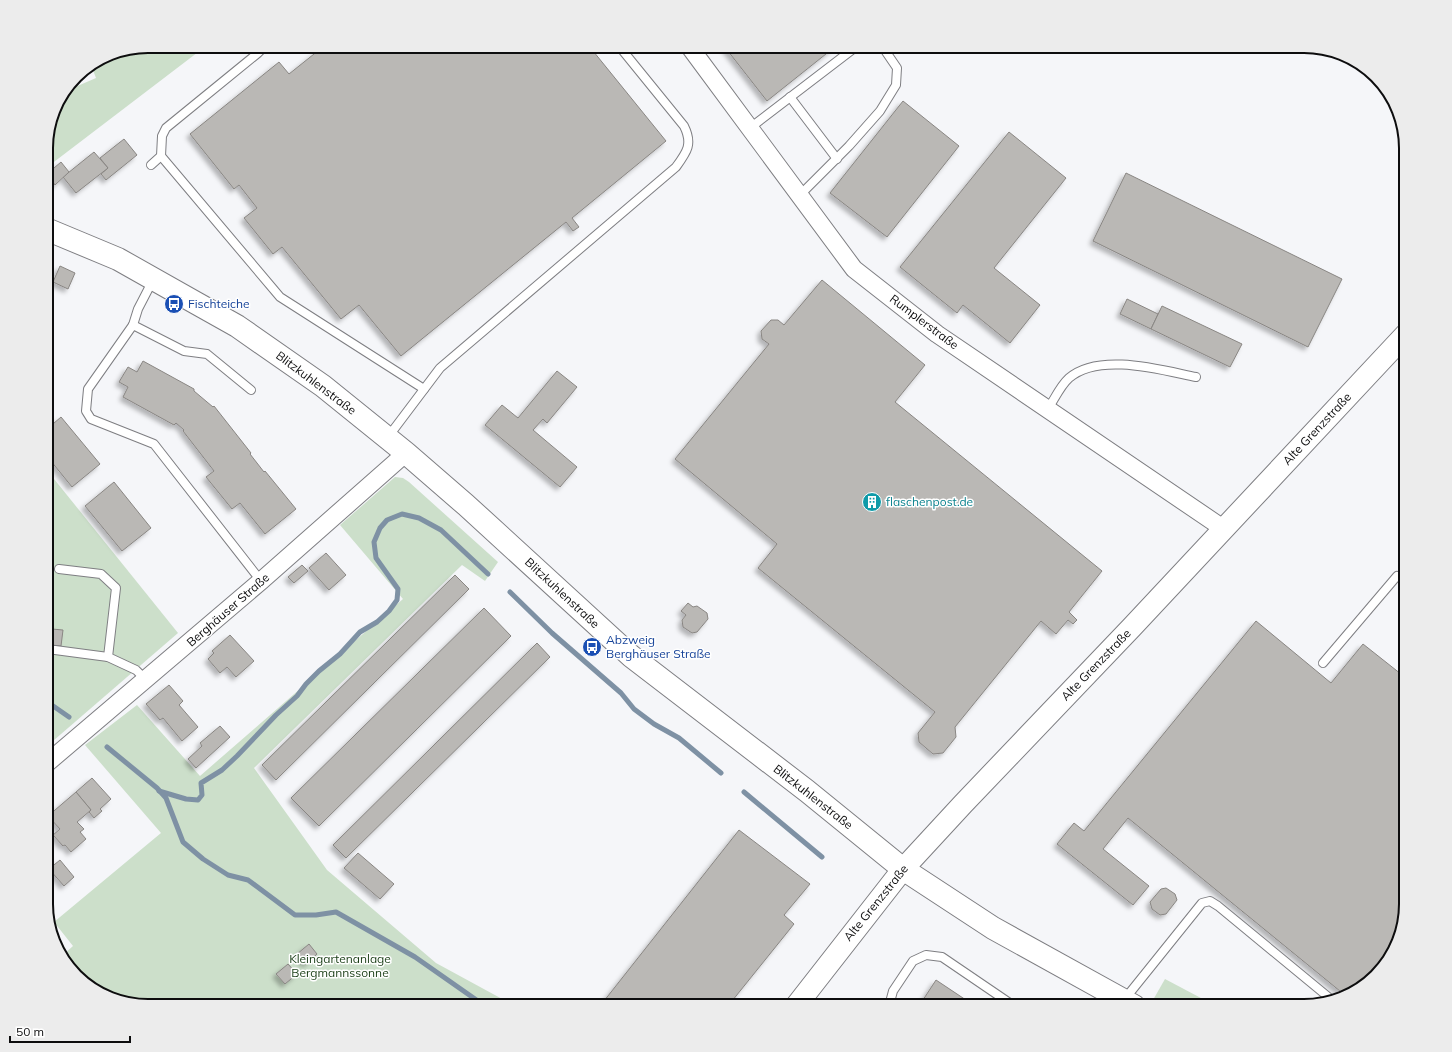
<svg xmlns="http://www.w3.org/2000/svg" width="1452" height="1052" font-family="Mulish,sans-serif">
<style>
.green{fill:#ccdfca}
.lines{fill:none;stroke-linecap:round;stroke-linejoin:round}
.stream{stroke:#7e91a4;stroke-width:5}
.building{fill:#bab8b5;stroke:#898683;filter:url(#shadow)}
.service-casing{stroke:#7e7e82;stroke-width:10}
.minor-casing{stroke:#7e7e82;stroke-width:19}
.tertiary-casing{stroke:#7e7e82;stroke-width:23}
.secondary-casing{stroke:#7e7e82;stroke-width:24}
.service{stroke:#fff;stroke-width:8}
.minor{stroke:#fff;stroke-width:17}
.tertiary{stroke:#fff;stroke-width:21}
.secondary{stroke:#fff;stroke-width:22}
.labels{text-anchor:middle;stroke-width:3;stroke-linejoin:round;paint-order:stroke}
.transit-label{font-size:12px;fill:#164399;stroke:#fff;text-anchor:start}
.street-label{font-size:12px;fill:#0d0d0e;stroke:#fff}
.culture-label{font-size:12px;fill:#0d838f;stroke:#fff;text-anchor:start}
.park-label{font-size:12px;fill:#193d15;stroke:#fff}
.rim{fill:none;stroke:#0d0d0e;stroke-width:2}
</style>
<defs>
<filter id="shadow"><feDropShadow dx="-3.5" dy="3.5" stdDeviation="2" flood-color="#0004"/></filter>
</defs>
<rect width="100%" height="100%" fill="#f5f6f9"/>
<!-- green -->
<g class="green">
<path d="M148,46H206L46,168V141L56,103L66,91L96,78L91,65L109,54Z"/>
<path d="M46,469L178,633L46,747Z"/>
<path d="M395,477L403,478L409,482L498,562L485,581L462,565L254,768L327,870L436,963L515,1006H147L115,1001L86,985L62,956L73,946L54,922L161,833L85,745L137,705L200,776L403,599L340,525Z"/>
<path d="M1165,979L1216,1006H1164L1153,1000Z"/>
</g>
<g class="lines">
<!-- stream -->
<g class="stream">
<path d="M46,552L50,538L46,527"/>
<path d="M510,592L552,633L621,693L634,709L654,724L679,738L721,773"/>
<path d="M46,701L69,717"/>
<path d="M107,747L157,788L166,798L183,842L203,859L228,875L248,880L295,915H316L336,912L415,957L485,1006"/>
<path d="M159,791L186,799L198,800L202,795L201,783L222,770L237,756L276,715L297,696L306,684L319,671L340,654L360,632L377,622L389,611L397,600L398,589L376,558L374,542L380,528L387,520L402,514L419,518L441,530L488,574"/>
<path d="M744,792L822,857"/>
</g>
</g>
<!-- building -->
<g class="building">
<path d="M324,46H589L666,141L572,218L579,227L573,231L566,222L401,356L359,305L341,319L282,247L273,254L244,218L257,208L239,185L234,189L190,134L279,62L289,74Z"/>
<path d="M724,46H836L767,101Z"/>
<path d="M903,101L959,146L887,237L830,193Z"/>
<path d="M1009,132L1066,178L994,268L1040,305L1010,343L963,305L957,313L900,267Z"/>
<path d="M124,139L137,155L106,180L101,174L108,168L100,158Z"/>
<path d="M94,152L108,168L76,193L63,177Z"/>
<path d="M61,162L69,172L55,185L47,174Z"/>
<path d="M1126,173L1342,279L1308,347L1093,241Z"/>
<path d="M60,266L75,273L68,289L53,282Z"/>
<path d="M46,275L52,277L46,290Z"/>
<path d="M822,280L925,365L895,402L1102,571L1069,612L1077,620L1073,624L1068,620L1056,634L1041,621L955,727L956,737L943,753L933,754L919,742L918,733L935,712L758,568L777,544L675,459L769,344L762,339L761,331L771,320H778L784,325Z"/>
<path d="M1127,299L1158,314L1151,329L1120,314Z"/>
<path d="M1162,306L1242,344L1230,367L1151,329Z"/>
<path d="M143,361L194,389V391L213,407L214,406L251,453L250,454L264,472L265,471L296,509L265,534L240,503L232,509L206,477L214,471L183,431L184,430L176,423L174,425L123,397L128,387L119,382L128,367L137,372Z"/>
<path d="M557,371L577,387L547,423L543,419L533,430L577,467L560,487L485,425L502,405L518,418Z"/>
<path d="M61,417L100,464L72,487L46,455V430Z"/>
<path d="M114,482L151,528L122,551L85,506Z"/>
<path d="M326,553L346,575L329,590L309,568Z"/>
<path d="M302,565L308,571L294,583L288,577Z"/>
<path d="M455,575L469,589L276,780L262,765Z"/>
<path d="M688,603L693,607L697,606L707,613L708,619L697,632L692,633L683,627L682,620L686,615L681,611Z"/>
<path d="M484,608L511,636L319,826L291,798Z"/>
<path d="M1256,621L1331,683L1363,644L1406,678V905L1401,937L1385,966L1350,995L1346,996L1128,818L1103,849L1149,886L1133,905L1057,844L1074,823L1084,831Z"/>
<path d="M52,629L63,630L61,646L51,645Z"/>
<path d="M230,635L254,661L236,677L227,667L220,673L208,659L214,653L212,651Z"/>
<path d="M537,643L550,657L346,858L333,845Z"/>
<path d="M169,685L183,701L179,705L198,727L182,741L163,718L160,720L146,704Z"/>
<path d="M220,726L230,737L196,768L188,759L202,746L200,743Z"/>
<path d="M92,778L111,799L100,809L102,811L94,818L89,812L91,810L76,792Z"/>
<path d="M76,792L91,810L77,822L84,829L80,832L86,839L71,852L65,845L63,846L53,835L60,829L48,816Z"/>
<path d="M739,830L810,884L784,915L794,924L728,1006H600Z"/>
<path d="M358,853L394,884L380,899L344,868Z"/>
<path d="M60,860L74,877L64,886L49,869Z"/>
<path d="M1166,888L1175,894L1177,900L1166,914L1160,915L1152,909L1150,902L1161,889Z"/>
<path d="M309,944L317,954L306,964L297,954Z"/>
<path d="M288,964L297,974L285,984L276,974Z"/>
<path d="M936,980L975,1006H919Z"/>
</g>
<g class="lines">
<!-- service casing -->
<g class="service-casing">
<g id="service">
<path d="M790,97L837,159"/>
<path d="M750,128L857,46"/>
<path d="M161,156L280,297L424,389"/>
<path d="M151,165L161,156L162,136L166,128L258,53L265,46"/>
<path d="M800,195L849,146L880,111L896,85L897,68L882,46"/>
<path d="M133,325L138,309L153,280"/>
<path d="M251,390L207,354L184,351L133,325L88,389L86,411L91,419L154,444L261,581"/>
<path d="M1048,409C1054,400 1060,386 1069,378C1099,352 1161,370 1196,377"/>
<path d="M388,437L440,368L676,167C687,152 693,144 684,126L619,46"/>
<path d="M59,569L101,574L116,588L108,657L136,670L146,680"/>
<path d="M55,650L108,657"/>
<path d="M1323,663L1397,576L1406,582"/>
<path d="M1124,1000L1202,903L1210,901L1218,906L1332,1000"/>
<path d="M889,1006L893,991L913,961L926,955L942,957L1014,1006"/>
</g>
</g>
<!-- minor casing -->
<g class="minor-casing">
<g id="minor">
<path d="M689,46L854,269L937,334L1224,529"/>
<path d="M46,764L261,581L406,453"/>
</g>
</g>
<!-- tertiary casing -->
<g class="tertiary-casing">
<path id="tertiary" d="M796,1006L903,869L963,804L1132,627L1406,334"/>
</g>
<!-- secondary casing -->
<g class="secondary-casing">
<path id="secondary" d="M46,229L118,259L196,303L237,326L323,386L406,453L466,505L631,656L807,791L903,869L993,928L1134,1006"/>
</g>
<!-- service -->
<use href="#service" class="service"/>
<!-- minor -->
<use href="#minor" class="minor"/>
<!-- tertiary -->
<use href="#tertiary" class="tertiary"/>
<!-- secondary -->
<use href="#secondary" class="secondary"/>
</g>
<!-- icons -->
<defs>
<g id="bus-disc" transform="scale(1)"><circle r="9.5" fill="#1a4fb4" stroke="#fff"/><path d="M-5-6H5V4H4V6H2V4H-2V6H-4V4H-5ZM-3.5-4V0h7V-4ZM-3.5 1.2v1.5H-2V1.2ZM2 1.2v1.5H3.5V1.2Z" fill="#fff"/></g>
<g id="building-disc" transform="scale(1)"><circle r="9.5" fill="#0f9aa8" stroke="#fff"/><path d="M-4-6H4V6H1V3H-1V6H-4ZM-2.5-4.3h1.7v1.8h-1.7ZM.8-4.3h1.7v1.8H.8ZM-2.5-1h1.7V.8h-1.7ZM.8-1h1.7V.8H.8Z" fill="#fff"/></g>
</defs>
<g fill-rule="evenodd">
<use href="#bus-disc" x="174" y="304"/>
<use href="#building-disc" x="872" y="502"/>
<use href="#bus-disc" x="592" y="647"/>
</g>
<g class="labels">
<!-- transit labels -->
<g class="transit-label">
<text x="188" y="308">Fischteiche</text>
<text x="606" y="644">Abzweig<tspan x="606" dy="14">Berghäuser Straße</tspan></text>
</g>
<!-- street labels -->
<g class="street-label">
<text transform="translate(924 322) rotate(37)" y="4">Rumplerstraße</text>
<text transform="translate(316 383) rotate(37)" y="4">Blitzkuhlenstraße</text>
<text transform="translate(1317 429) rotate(-47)" y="4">Alte Grenzstraße</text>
<text transform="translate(562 593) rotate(43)" y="4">Blitzkuhlenstraße</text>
<text transform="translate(228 610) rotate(-41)" y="4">Berghäuser Straße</text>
<text transform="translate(1096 665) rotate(-46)" y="4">Alte Grenzstraße</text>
<text transform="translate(813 797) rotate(38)" y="4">Blitzkuhlenstraße</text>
<text transform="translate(876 903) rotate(-51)" y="4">Alte Grenzstraße</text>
</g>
<!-- culture labels -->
<g class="culture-label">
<text x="886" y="506">flaschenpost.de</text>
</g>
<!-- park labels -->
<g class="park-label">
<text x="340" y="963">Kleingartenanlage<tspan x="340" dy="14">Bergmannssonne</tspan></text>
</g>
</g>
<!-- crop -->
<path d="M0 0H1452V1052H0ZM148 53H1304A95 95 0 0 1 1399 148V904A95 95 0 0 1 1304 999H148A95 95 0 0 1 53 904V148A95 95 0 0 1 148 53Z" fill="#ececec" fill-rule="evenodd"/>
<path class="rim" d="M148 53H1304A95 95 0 0 1 1399 148V904A95 95 0 0 1 1304 999H148A95 95 0 0 1 53 904V148A95 95 0 0 1 148 53Z"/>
<!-- scale -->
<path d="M10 1036v6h120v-6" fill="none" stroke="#0d0d0e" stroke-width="2"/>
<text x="16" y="1036" font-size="12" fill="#0d0d0e" stroke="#ffffff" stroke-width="3" paint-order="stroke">50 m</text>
</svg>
